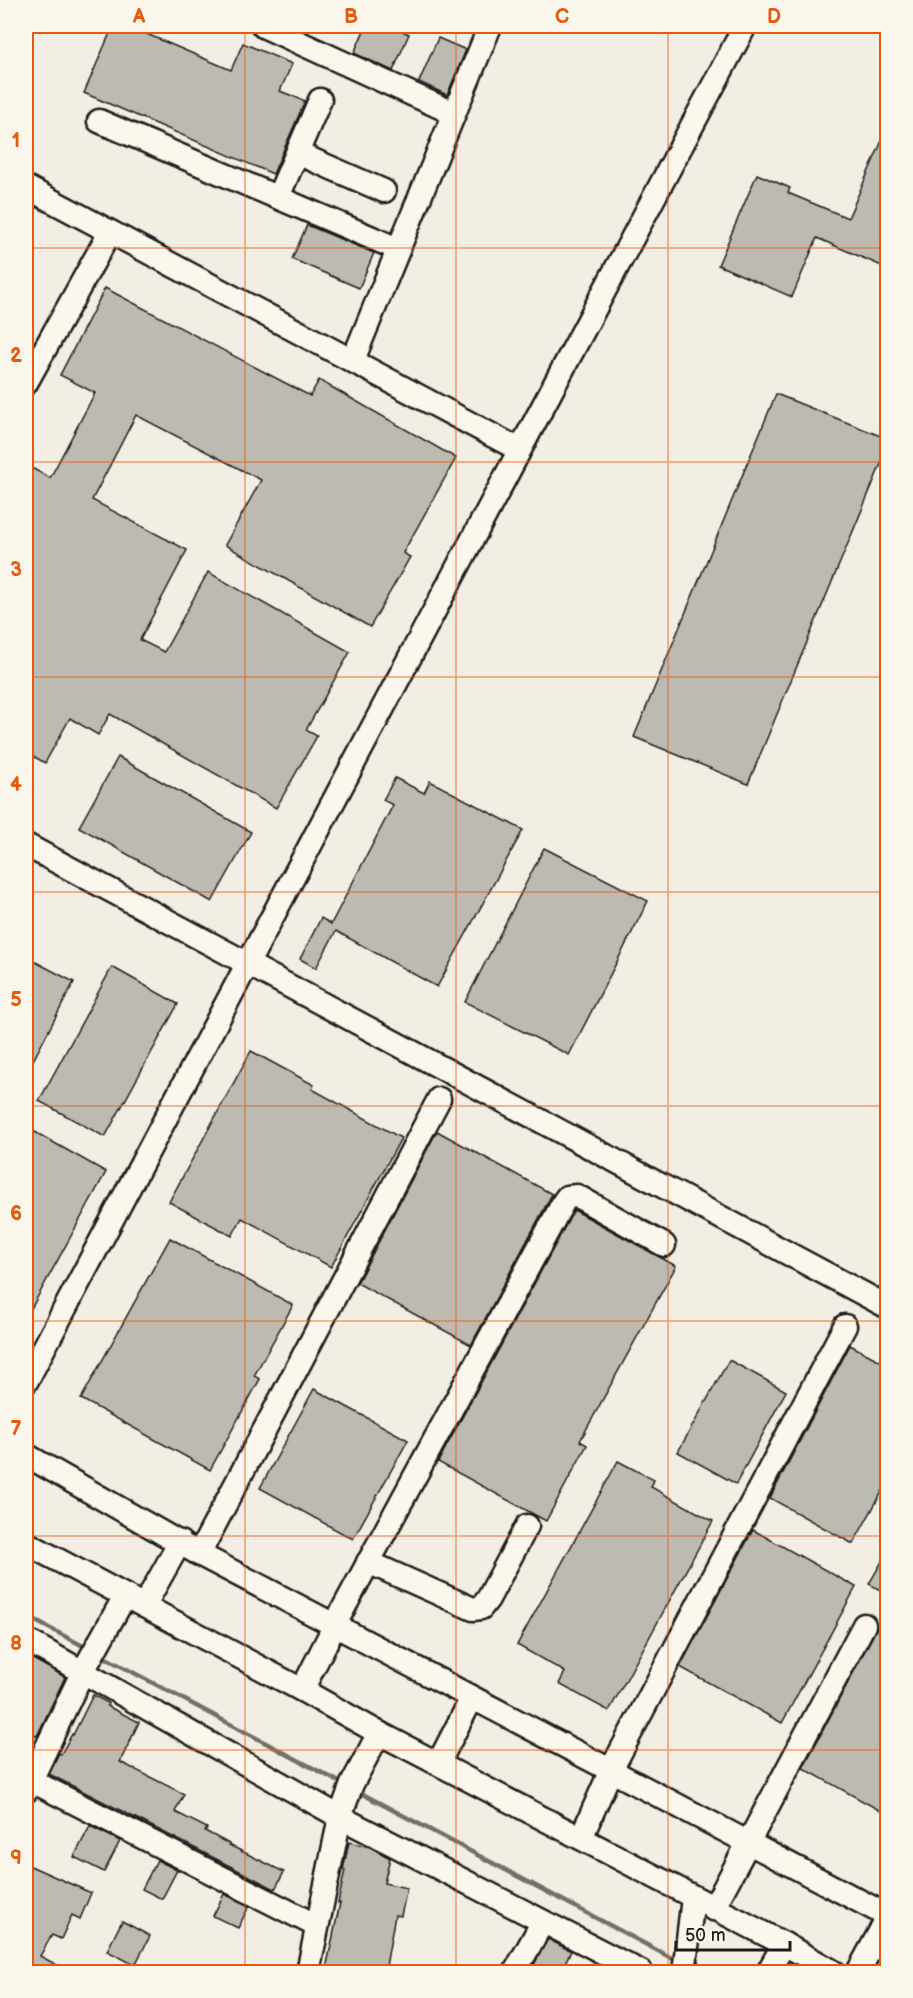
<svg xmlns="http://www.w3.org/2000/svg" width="913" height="1998" font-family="'Balsamiq Sans',sans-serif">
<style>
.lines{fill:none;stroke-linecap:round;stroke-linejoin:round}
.stream{stroke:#716f6b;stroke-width:4.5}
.building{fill:#bdbab1;stroke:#1c1c1c;stroke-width:1.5}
.minor-casing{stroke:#1c1c1c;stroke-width:27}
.minor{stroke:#fbf7ec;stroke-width:22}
.grid{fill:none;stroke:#e8590c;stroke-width:1.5;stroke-opacity:0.55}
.neatline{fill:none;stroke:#e8590c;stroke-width:2}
.grid-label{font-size:20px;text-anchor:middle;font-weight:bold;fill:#e8590c}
</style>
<rect width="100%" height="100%" fill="#f2eee4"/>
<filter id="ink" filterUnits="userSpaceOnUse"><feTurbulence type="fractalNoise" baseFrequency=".0167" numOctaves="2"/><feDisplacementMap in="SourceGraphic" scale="12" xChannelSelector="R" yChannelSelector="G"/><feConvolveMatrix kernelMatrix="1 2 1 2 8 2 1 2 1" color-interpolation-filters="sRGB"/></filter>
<g filter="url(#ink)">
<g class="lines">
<!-- stream -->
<g class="stream">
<path d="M26,1616L89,1649"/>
<path d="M106,1658L345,1785"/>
<path d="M357,1791L679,1962"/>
</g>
</g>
<!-- building -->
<g class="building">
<path d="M113,26H128L231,70L243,43L292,64L280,91L305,101L273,174L84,93Z"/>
<path d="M366,26H390L409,34L393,71L354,53Z"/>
<path d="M438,38L466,50L447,95L419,82Z"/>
<path d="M888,127V258L884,267L817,238L792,297L718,265L757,174L790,188L788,193L848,218Z"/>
<path d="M307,225L374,253L359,288L292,259Z"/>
<path d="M105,288L310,396L319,380L456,458L403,553L410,557L370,627L225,545L261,480L136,415L92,500L187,550L140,640L164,652L208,572L350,652L306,730L317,736L276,808L110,714L98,735L70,718L45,763L26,752V465L50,478L95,393L60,375Z"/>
<path d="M776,394L888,439V447L748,784L634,737Z"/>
<path d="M118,757L251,832L212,902L79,827Z"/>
<path d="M395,778L424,793L430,781L523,830L437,987L336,931L316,968L300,959L321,918L331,924L393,805L383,800Z"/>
<path d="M544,848L648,901L569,1055L465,1002Z"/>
<path d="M26,957L74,982L26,1074Z"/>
<path d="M112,967L178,1004L105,1137L39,1101Z"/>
<path d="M251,1051L314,1085L312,1089L401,1138L331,1267L242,1218L232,1236L169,1202Z"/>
<path d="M26,1127L106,1172L26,1318Z"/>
<path d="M437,1131L552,1194L471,1345L357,1283Z"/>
<path d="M574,1210L676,1266L580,1441L587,1445L546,1521L438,1462Z"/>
<path d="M170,1238L293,1305L254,1376L260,1379L210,1470L81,1399Z"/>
<path d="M850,1345L888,1365V1481L853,1544L770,1498Z"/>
<path d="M729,1360L786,1391L736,1484L678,1452Z"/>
<path d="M314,1389L408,1440L353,1539L260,1488Z"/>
<path d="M618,1461L654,1480L651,1487L713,1521L609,1711L559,1684L565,1672L517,1645Z"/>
<path d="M753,1530L856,1587L782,1723L680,1667Z"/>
<path d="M888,1551V1594L869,1584Z"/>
<path d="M888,1607V1815L803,1768Z"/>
<path d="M26,1655L65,1677L37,1736L26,1730Z"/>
<path d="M93,1695L108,1703L107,1706L139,1722L120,1762L184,1794L175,1812L207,1828L205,1831L229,1844V1845L284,1872L275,1889L49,1774L59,1753L61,1754L72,1734L73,1735Z"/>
<path d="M90,1826L120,1841L104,1872L74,1857Z"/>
<path d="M349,1842L370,1847L390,1858L384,1883L407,1888L401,1916L395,1915L385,1972H345L326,1969L340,1903H338L345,1870H343Z"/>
<path d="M157,1860L177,1870L162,1899L142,1889Z"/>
<path d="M26,1864L91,1893L80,1919L72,1915L61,1939L52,1935L40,1956L70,1972H26Z"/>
<path d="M224,1894L249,1906L238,1928L213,1916Z"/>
<path d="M122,1921L150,1936L135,1965L107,1951Z"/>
<path d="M548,1939L571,1951L560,1972H530Z"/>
</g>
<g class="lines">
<!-- minor casing -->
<g class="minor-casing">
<g id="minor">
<path d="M263,26L453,113"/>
<path d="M99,121L398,249"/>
<path d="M297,153L384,191"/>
<path d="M26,187L518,449"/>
<path d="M278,197L320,100"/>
<path d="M353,360L490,26"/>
<path d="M26,383L110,232"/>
<path d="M26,845L888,1307"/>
<path d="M26,1382C266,931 504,477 745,26"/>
<path d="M26,1455L199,1554L888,1916"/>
<path d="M26,1543L302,1690L379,1733L784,1944L834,1972"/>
<path d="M199,1554L439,1099"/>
<path d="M368,1562L473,1609L481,1608L488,1599L527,1526"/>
<path d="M144,1606L180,1542"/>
<path d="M26,1640L340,1817L641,1972"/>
<path d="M302,1690L341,1613L564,1201L567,1197L577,1196L664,1245"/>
<path d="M439,1762L472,1698"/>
<path d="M26,1778L317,1926"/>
<path d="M26,1791L82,1673L125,1596"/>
<path d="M581,1838L611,1770L845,1326"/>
<path d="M713,1909L864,1625"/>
<path d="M308,1972L340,1817L352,1784L379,1733"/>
<path d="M515,1972L542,1923"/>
<path d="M684,1972L693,1898"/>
<path d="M768,1972L784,1944"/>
<path d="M858,1972L888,1917"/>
</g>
</g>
<!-- minor -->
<use href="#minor" class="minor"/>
</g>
</g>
<!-- grid -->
<path class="grid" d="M245,26V1972M456,26V1972M668,26V1972M26,248H888M26,462H888M26,677H888M26,892H888M26,1106H888M26,1321H888M26,1536H888M26,1750H888"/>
<!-- margin -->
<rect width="913" height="1998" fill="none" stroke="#fbf7ec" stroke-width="66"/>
<!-- scale -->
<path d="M676 1941v9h114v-9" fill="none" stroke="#1c1c1c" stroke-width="3"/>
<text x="685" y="1941" font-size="18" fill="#1c1c1c" stroke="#fbf7ec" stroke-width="4.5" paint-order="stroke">50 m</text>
<rect x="33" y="33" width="847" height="1932" class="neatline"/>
<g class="grid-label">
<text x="139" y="23">A</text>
<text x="351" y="23">B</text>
<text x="562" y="23">C</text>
<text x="774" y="23">D</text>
<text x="16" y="147">1</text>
<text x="16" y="362">2</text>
<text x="16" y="576">3</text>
<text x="16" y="791">4</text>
<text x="16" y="1006">5</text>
<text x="16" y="1220">6</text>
<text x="16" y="1435">7</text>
<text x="16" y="1650">8</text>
<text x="16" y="1864">9</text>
</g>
</svg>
